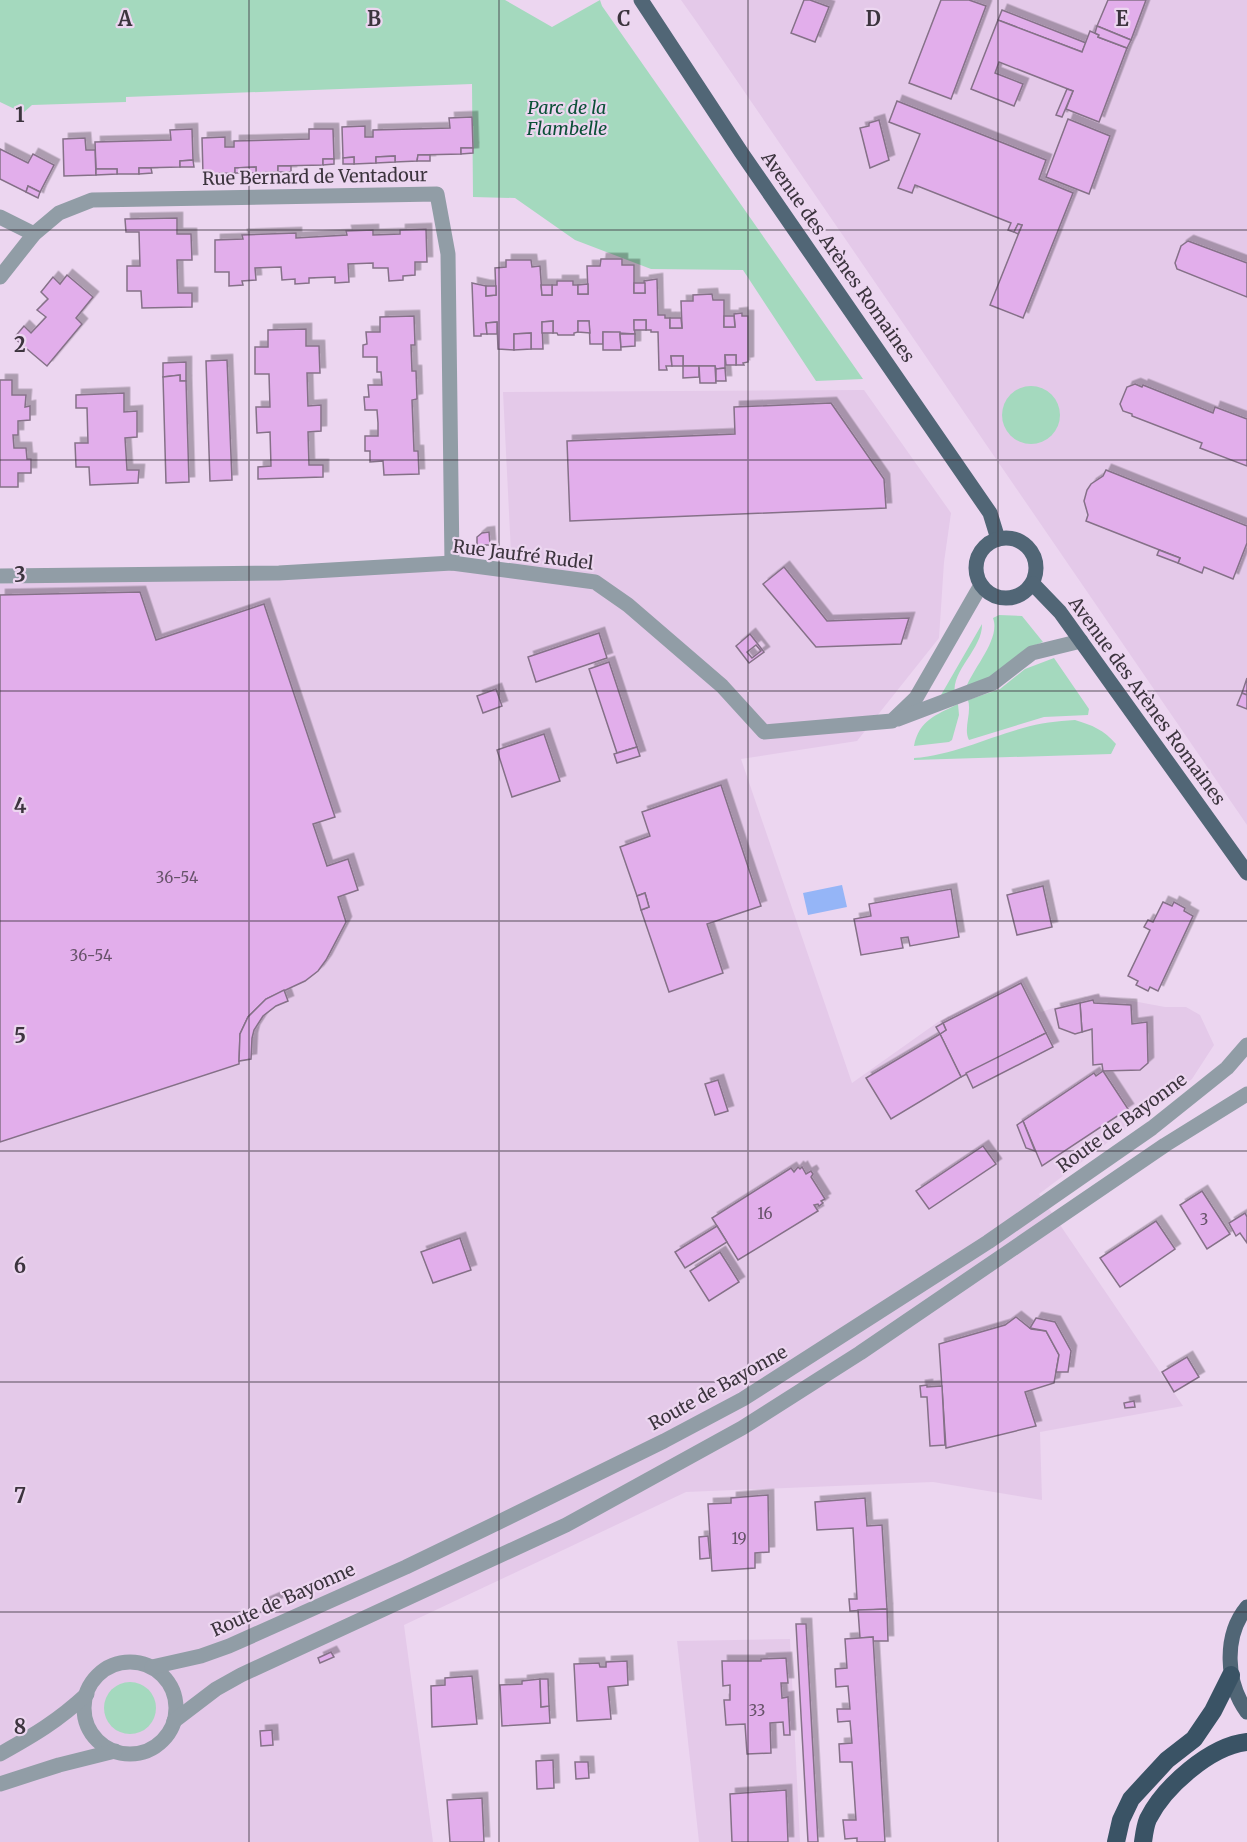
<svg xmlns="http://www.w3.org/2000/svg" width="1247" height="1842" font-family="Merriweather,serif">
<style>
.built{fill:#e4c9e9}
.green{fill:#a4d9be}
.water{fill:#95b5f7}
.building{fill:#e2aeeb;stroke:#857188;stroke-width:1.5;fill-rule:evenodd;filter:url(#shadow)}
.lines{fill:none;stroke-linecap:round;stroke-linejoin:round}
.minor{stroke:#919da6;stroke-width:15}
.major{stroke:#516676;stroke-width:15}
.highway{stroke:#3a5365;stroke-width:18}
.grid{fill:none;stroke:#3c343e;stroke-width:1.5;stroke-opacity:0.55}
.labels{text-anchor:middle;stroke-width:4.5;stroke-linejoin:round;paint-order:stroke}
.number-label{font-size:15px;fill:#665269}
.park-label{font-size:18px;font-style:italic;fill:#0b5037;stroke:#ecd6f0}
.street-label{font-size:18px;fill:#3c343e;stroke:#ecd6f0}
.grid-label{font-size:20px;text-anchor:middle;font-weight:bold;fill:#3c343e;stroke:#ecd6f0;stroke-width:4.5;stroke-linejoin:round;paint-order:stroke}
</style>
<defs>
<filter id="shadow"><feDropShadow dx="5.5" dy="-5.5" stdDeviation="0" flood-color="#0004"/></filter>
</defs>
<rect width="100%" height="100%" fill="#ecd6f0"/>
<!-- built -->
<g class="built">
<path d="M681,0H1247V825L698,24Z"/>
<path d="M864,390L951,513L944,562L939,638L857,741L741,759L852,1083L938,1022L1022,978L1041,1012L1095,994L1165,1007H1186L1200,1015L1214,1045L1192,1079L1039,1194L1183,1406L1040,1432L1042,1500L933,1482L686,1492L404,1625L433,1842H0V584L429,565L512,573L503,392Z"/>
<path d="M790,1639L800,1842H699L677,1641Z"/>
</g>
<!-- green -->
<g class="green">
<path d="M0,0H505L552,27L600,0L602,6L863,379L816,381L743,270L651,269L575,240L515,198L473,197L472,84L126,97V102L32,105L23,113L0,102Z"/>
<circle cx="1031" cy="415" r="29"/>
<path d="M999,615L1022,616L1043,642L1028,648L1002,673L966,688C973,668 1001,639 993,618Z"/>
<path d="M982,624C983,648 951,671 955,693L937,702Z"/>
<path d="M1054,658L1089,709L1088,715L1044,717L969,740C963,729 972,713 968,700L1000,689L1025,669Z"/>
<path d="M958,704L959,715L952,740L949,742L914,746C919,720 936,715 958,704Z"/>
<path d="M1075,720C1092,725 1104,730 1116,744L1111,754L914,760V758C953,755 986,738 1023,728C1040,723 1057,721 1075,720Z"/>
<circle cx="130" cy="1708" r="26"/>
</g>
<!-- water -->
<path class="water" d="M842,885L847,907L808,915L803,893Z"/>
<!-- building -->
<g class="building">
<path d="M804,0H810L829,7L815,42L791,33Z"/>
<path d="M941,0H969L986,6L951,99L909,83Z"/>
<path d="M1108,0H1146L1131,40L1097,26Z"/>
<path d="M1002,10L1086,43L1082,52L998,20Z"/>
<path d="M998,20L1082,52L1090,31L1099,35L1098,37L1127,48L1099,122L1066,109L1073,91L999,62L995,73L1023,84L1014,106L971,89Z"/>
<path d="M1097,26L1131,40L1127,48L1098,37L1099,35L1095,33Z"/>
<path d="M1067,89L1073,91L1062,117L1056,115Z"/>
<path d="M897,101L1046,160L1039,179L1073,193L1023,318L990,305L1022,225L1018,224L1014,232L1008,230L1011,223L915,185L912,193L898,188L920,134L889,122Z"/>
<path d="M472,117L473,148H461V154L418,155L417,161L395,162V156L376,157V163L354,164V157L343,158L342,127L365,126V137H373V130L450,128L449,118Z"/>
<path d="M1068,119L1110,136L1089,194L1046,177Z"/>
<path d="M879,120L889,160L870,168L860,128L869,126V123Z"/>
<path d="M192,129L193,160L180,161V167L139,168V174H117V169H96L95,142L171,140L170,130Z"/>
<path d="M309,129H333L334,159H323V165L278,166V172L256,173V167L235,168V173L203,174L202,138L225,137V147H234V141L309,139Z"/>
<path d="M85,138L86,150H95L96,175L64,176L63,139Z"/>
<path d="M461,148H473V153L461,154Z"/>
<path d="M0,149L28,163L33,154L54,165L40,192L28,186L26,192L0,179Z"/>
<path d="M418,155H430V161H417Z"/>
<path d="M395,156V162L376,163V157Z"/>
<path d="M354,157V164H343V158Z"/>
<path d="M323,159H334V164L323,165Z"/>
<path d="M193,160L194,167H180V161Z"/>
<rect x="278" y="166" width="13" height="6"/>
<path d="M256,167V173H235V168Z"/>
<path d="M139,168H151L152,173L139,174Z"/>
<path d="M96,169H117V174L96,175Z"/>
<path d="M28,186L40,192L38,198L26,192Z"/>
<path d="M177,218V234H191L192,260H177L178,293H192V307L142,308L141,291H127V266H140L139,232H126L125,219Z"/>
<path d="M1018,224L1022,225L1018,234L1014,232Z"/>
<path d="M426,229L427,262H415V275L403,276V280L389,281L388,268H373V263L348,264L349,282L335,283V277L309,278V283L295,284V279L282,280L281,267L255,268L256,280L242,281L243,285L229,286V272H215V240L243,239L242,235L296,233V238L347,235L346,231L373,230V235L400,234V230Z"/>
<path d="M1188,241L1247,263V297L1177,269L1175,263L1181,246Z"/>
<path d="M601,259H622V265H634V293H645L644,281L657,279L658,315H665V318H670V328H682L681,301H693V295L712,294L713,300H724V327H735L734,314L742,313V316H748V362L743,363L744,365H736V355H725V368L716,369L715,366H683V356H671L672,366H666L667,370H659L658,332H651V330H646V320H634L635,334L603,332V344H590L589,321H578V332L574,333V335H558L557,333H553V321L542,322L543,349H531V333L514,334V350L498,349L497,322L486,323L487,334H481V336H474L472,283L486,286V296L496,295L495,268L506,267V260H531L532,267L540,266L542,295H552V285H557V281H573V285H578V294H588L587,266H600Z"/>
<path d="M67,275L93,297L76,318L82,324L47,366L14,338L24,326L31,333L46,317L37,310L48,299L41,292L53,277L60,284Z"/>
<rect x="634" y="283" width="11" height="10"/>
<path d="M588,284V294H578V285Z"/>
<path d="M541,285H552V295H542Z"/>
<path d="M486,286H496V295L486,296Z"/>
<path d="M414,316L415,345H411L412,371H416L417,399L412,400L414,451H418L419,474L384,475L383,461L370,462V451H365V436H378V423L377,410H365L364,397H369L368,385H382L381,372H377V357H363V345L367,344L366,332H380V317Z"/>
<path d="M724,316H734L735,327H724Z"/>
<path d="M670,318H681L682,328H670Z"/>
<rect x="634" y="320" width="12" height="10"/>
<path d="M553,321V333H542V322Z"/>
<path d="M578,321H589L590,333L578,332Z"/>
<path d="M497,322V334H487L486,323Z"/>
<path d="M306,329V346H319L320,373H307L308,406L321,405V431L308,432L309,465H323V477L258,479V467L271,466L270,432L257,433L256,407H270L269,374H255V347H268V330Z"/>
<path d="M603,332H620L621,350H603Z"/>
<path d="M531,333V349L514,350V334Z"/>
<path d="M620,334H635V346L621,347Z"/>
<path d="M725,355H736V365H726Z"/>
<path d="M671,356H683V366H672Z"/>
<path d="M227,360L232,480L210,481L206,361Z"/>
<path d="M186,362V381H180V375L163,377V363Z"/>
<path d="M683,366H699V377L683,378Z"/>
<path d="M699,366H715L716,383H700Z"/>
<path d="M725,368L726,381H716V369Z"/>
<path d="M180,375V381H186L189,482L166,483L163,377Z"/>
<path d="M0,380H12V395H26L25,407L30,406V420L18,421V435H13L14,448H26L27,459H31V473H18V487H0Z"/>
<path d="M1135,384L1142,387L1143,385L1213,413L1215,407L1247,419V466L1200,448L1202,443L1132,416V414L1123,411L1120,404L1127,387Z"/>
<path d="M124,393V412L137,411V437L125,438L127,470H139L138,483L90,485L89,467H76L75,443H88L87,408H76V395Z"/>
<path d="M831,403L884,479L886,508L570,521L567,441L735,434L734,407Z"/>
<path d="M1106,470L1247,526V543L1233,579L1204,567L1202,573L1178,563L1180,558L1086,521L1088,515L1084,501L1087,490L1091,484L1103,476Z"/>
<path d="M489,532L490,545H477V537L482,533Z"/>
<path d="M1159,550L1180,558L1178,563L1157,555Z"/>
<path d="M784,567L827,621L909,618L901,644L816,647L763,584Z"/>
<path d="M140,592L156,640L264,604L335,817L313,824L327,866L348,859L358,890L338,897L346,922L326,960L318,971L305,981L266,999L248,1017L240,1034L239,1064L0,1142V595Z"/>
<path d="M599,633L607,658L536,682L528,657Z"/>
<path d="M750,634L764,652L749,663L736,646ZM756,645L761,651L752,658L747,652Z"/>
<path d="M609,662L637,747L617,753L589,669Z"/>
<path d="M1247,678V695L1242,693Z"/>
<path d="M496,689L502,706L483,713L477,696Z"/>
<path d="M1242,693L1247,695V709L1237,705Z"/>
<path d="M544,734L560,781L512,797L497,750Z"/>
<path d="M637,747L640,756L617,763L614,754Z"/>
<path d="M721,785L761,906L707,924L723,973L669,992L641,910L649,907L645,893L637,896L620,847L650,836L642,812Z"/>
<path d="M1043,886L1052,927L1017,935L1007,895Z"/>
<path d="M951,889L959,937L910,946L908,937L901,938L903,948L861,955L854,919L871,916L869,904Z"/>
<path d="M645,893L649,907L641,910L637,896Z"/>
<path d="M1163,902L1172,906L1174,902L1185,908L1184,911L1193,916L1158,991L1150,987L1148,991L1136,985L1138,981L1128,976L1150,930L1144,927L1148,920L1153,922Z"/>
<path d="M1021,983L1046,1033L961,1077L940,1034L946,1030L943,1023Z"/>
<path d="M284,990L288,1001L276,1006L263,1016L254,1030L252,1038L251,1059L239,1061L240,1034L248,1017L266,999Z"/>
<path d="M1093,1000L1094,1003L1131,1005L1132,1024L1147,1022L1148,1063L1140,1070L1103,1071L1102,1064L1093,1065L1092,1029L1082,1032L1080,1003Z"/>
<path d="M1080,1003L1082,1032L1075,1034L1059,1028L1055,1009Z"/>
<path d="M943,1023L946,1030L940,1034L936,1027Z"/>
<path d="M1046,1033L1053,1047L973,1088L966,1073Z"/>
<path d="M940,1034L961,1077L891,1119L866,1078Z"/>
<path d="M1103,1071L1128,1109L1042,1166L1023,1121L1094,1073L1096,1076Z"/>
<path d="M718,1080L728,1111L715,1115L705,1084Z"/>
<path d="M1023,1121L1035,1151L1026,1148L1017,1125Z"/>
<path d="M983,1146L996,1164L929,1209L916,1191Z"/>
<path d="M798,1167L800,1169L802,1167L806,1174L811,1171L813,1174L811,1177L825,1199L821,1201L823,1203L819,1206L818,1204L814,1205L818,1211L738,1260L712,1218L791,1168L794,1172Z"/>
<path d="M1202,1191L1230,1234L1207,1249L1180,1205Z"/>
<path d="M1245,1213L1247,1217V1243L1240,1233L1236,1236L1229,1223Z"/>
<path d="M1156,1221L1175,1249L1120,1287L1100,1258Z"/>
<path d="M717,1226L727,1242L685,1268L675,1252Z"/>
<path d="M460,1238L471,1270L433,1283L421,1252Z"/>
<path d="M720,1252L739,1282L709,1301L690,1271Z"/>
<path d="M1016,1317L1031,1329L1046,1331L1059,1355L1054,1383L1025,1392L1036,1426L946,1448L939,1344L1005,1325Z"/>
<path d="M1036,1318L1055,1322L1071,1351L1068,1372H1056L1059,1355L1046,1331L1030,1328Z"/>
<path d="M1187,1357L1199,1377L1174,1392L1162,1372Z"/>
<path d="M927,1385V1387L942,1386L945,1445L930,1446L927,1397H921L920,1386Z"/>
<path d="M1134,1401L1135,1407L1125,1408L1124,1403Z"/>
<path d="M768,1495L769,1552L755,1553V1568L712,1571L708,1504L731,1503V1498Z"/>
<path d="M865,1498L867,1526L882,1525L887,1609L850,1611L849,1599H857L853,1528L817,1530L815,1502Z"/>
<path d="M708,1536L710,1558L700,1559L699,1537Z"/>
<path d="M277,1597L279,1602L266,1608L263,1603Z"/>
<path d="M887,1609L888,1641H873V1637L860,1638L858,1610Z"/>
<path d="M796,1624H806L818,1842H808Z"/>
<path d="M873,1637L885,1842H857V1838L845,1839L843,1820H856L852,1762H840L839,1744L852,1743L850,1721L838,1722L837,1709H850L848,1686L836,1687L835,1669L847,1668L845,1639Z"/>
<path d="M331,1652L334,1657L320,1663L318,1658Z"/>
<path d="M786,1658L788,1683H781L782,1698L788,1697L790,1735H784L783,1722L770,1723L771,1753L747,1754L745,1724L726,1725L724,1700H730V1685L723,1686L722,1661H761V1659Z"/>
<path d="M627,1661L628,1685L608,1687L611,1719L577,1721L574,1664L599,1663L600,1667H606V1662Z"/>
<path d="M472,1676L477,1724L432,1727L431,1686L445,1685V1678Z"/>
<path d="M540,1679L541,1707L549,1706L550,1723L502,1726L500,1685L522,1684V1681Z"/>
<path d="M540,1679H548L549,1706L541,1707Z"/>
<path d="M272,1730L273,1745L261,1746L260,1731Z"/>
<path d="M553,1760L554,1788L537,1789L536,1761Z"/>
<path d="M575,1762H588L589,1778L576,1779Z"/>
<path d="M786,1790L788,1842H732L730,1794Z"/>
<path d="M482,1798L484,1842H450L447,1800Z"/>
</g>
<g class="lines">
<!-- minor -->
<g class="minor">
<path d="M0,217L34,234"/>
<path d="M0,277L34,234L59,213L92,200L437,194L448,254L452,563"/>
<path d="M0,576L279,573L452,563L595,582L628,605L722,686L764,732L892,721L916,698L981,585"/>
<path d="M898,719L993,683L1032,653L1081,641"/>
<circle cx="130" cy="1708" r="46"/>
<path d="M152,1667L201,1656L229,1646L406,1567L495,1524L664,1441L743,1399L988,1242L1152,1128L1227,1068L1247,1045"/>
<path d="M174,1721L216,1689L241,1675L566,1525L742,1428L860,1353L1165,1145L1247,1094"/>
<path d="M0,1754C34,1735 58,1721 87,1694"/>
<path d="M0,1784L59,1765L115,1751"/>
</g>
<!-- major -->
<g class="major">
<path d="M641,0L741,152L990,513L998,539"/>
<circle cx="1006" cy="568" r="30"/>
<path d="M1033,584L1060,612L1247,873"/>
<path d="M1247,1607C1223,1636 1226,1683 1247,1712"/>
</g>
<!-- highway -->
<g class="highway">
<path d="M1116,1842L1121,1820L1131,1799L1167,1760L1194,1739L1213,1711L1231,1675"/>
<path d="M1143,1842C1144,1835 1145,1826 1148,1819C1164,1787 1210,1746 1247,1742"/>
</g>
</g>
<!-- grid -->
<path class="grid" d="M249,0V1842M499,0V1842M748,0V1842M998,0V1842M0,230H1247M0,460H1247M0,691H1247M0,921H1247M0,1151H1247M0,1382H1247M0,1612H1247"/>
<g class="labels">
<!-- number labels -->
<g class="number-label">
<text x="177" y="883">36-54</text>
<text x="91" y="961">36-54</text>
<text x="765" y="1219">16</text>
<text x="1204" y="1225">3</text>
<text x="739" y="1544">19</text>
<text x="757" y="1716">33</text>
</g>
<!-- park labels -->
<g class="park-label">
<text x="567" y="114">Parc de la<tspan x="567" dy="21">Flambelle</tspan></text>
</g>
<!-- street labels -->
<g class="street-label">
<text transform="translate(315 177) rotate(-1)" y="6">Rue Bernard de Ventadour</text>
<text transform="translate(838 257) rotate(55)" y="6">Avenue des Arènes Romaines</text>
<text transform="translate(523 555) rotate(7)" y="6">Rue Jaufré Rudel</text>
<text transform="translate(1147 701) rotate(54)" y="6">Avenue des Arènes Romaines</text>
<text transform="translate(1122 1123) rotate(-36)" y="6">Route de Bayonne</text>
<text transform="translate(718 1388) rotate(-29)" y="6">Route de Bayonne</text>
<text transform="translate(283 1600) rotate(-24)" y="6">Route de Bayonne</text>
</g>
</g>
<g class="grid-label">
<text x="125" y="26">A</text>
<text x="374" y="26">B</text>
<text x="624" y="26">C</text>
<text x="873" y="26">D</text>
<text x="1122" y="26">E</text>
<text x="20" y="122">1</text>
<text x="20" y="352">2</text>
<text x="20" y="582">3</text>
<text x="20" y="813">4</text>
<text x="20" y="1043">5</text>
<text x="20" y="1273">6</text>
<text x="20" y="1503">7</text>
<text x="20" y="1734">8</text>
</g>
</svg>
